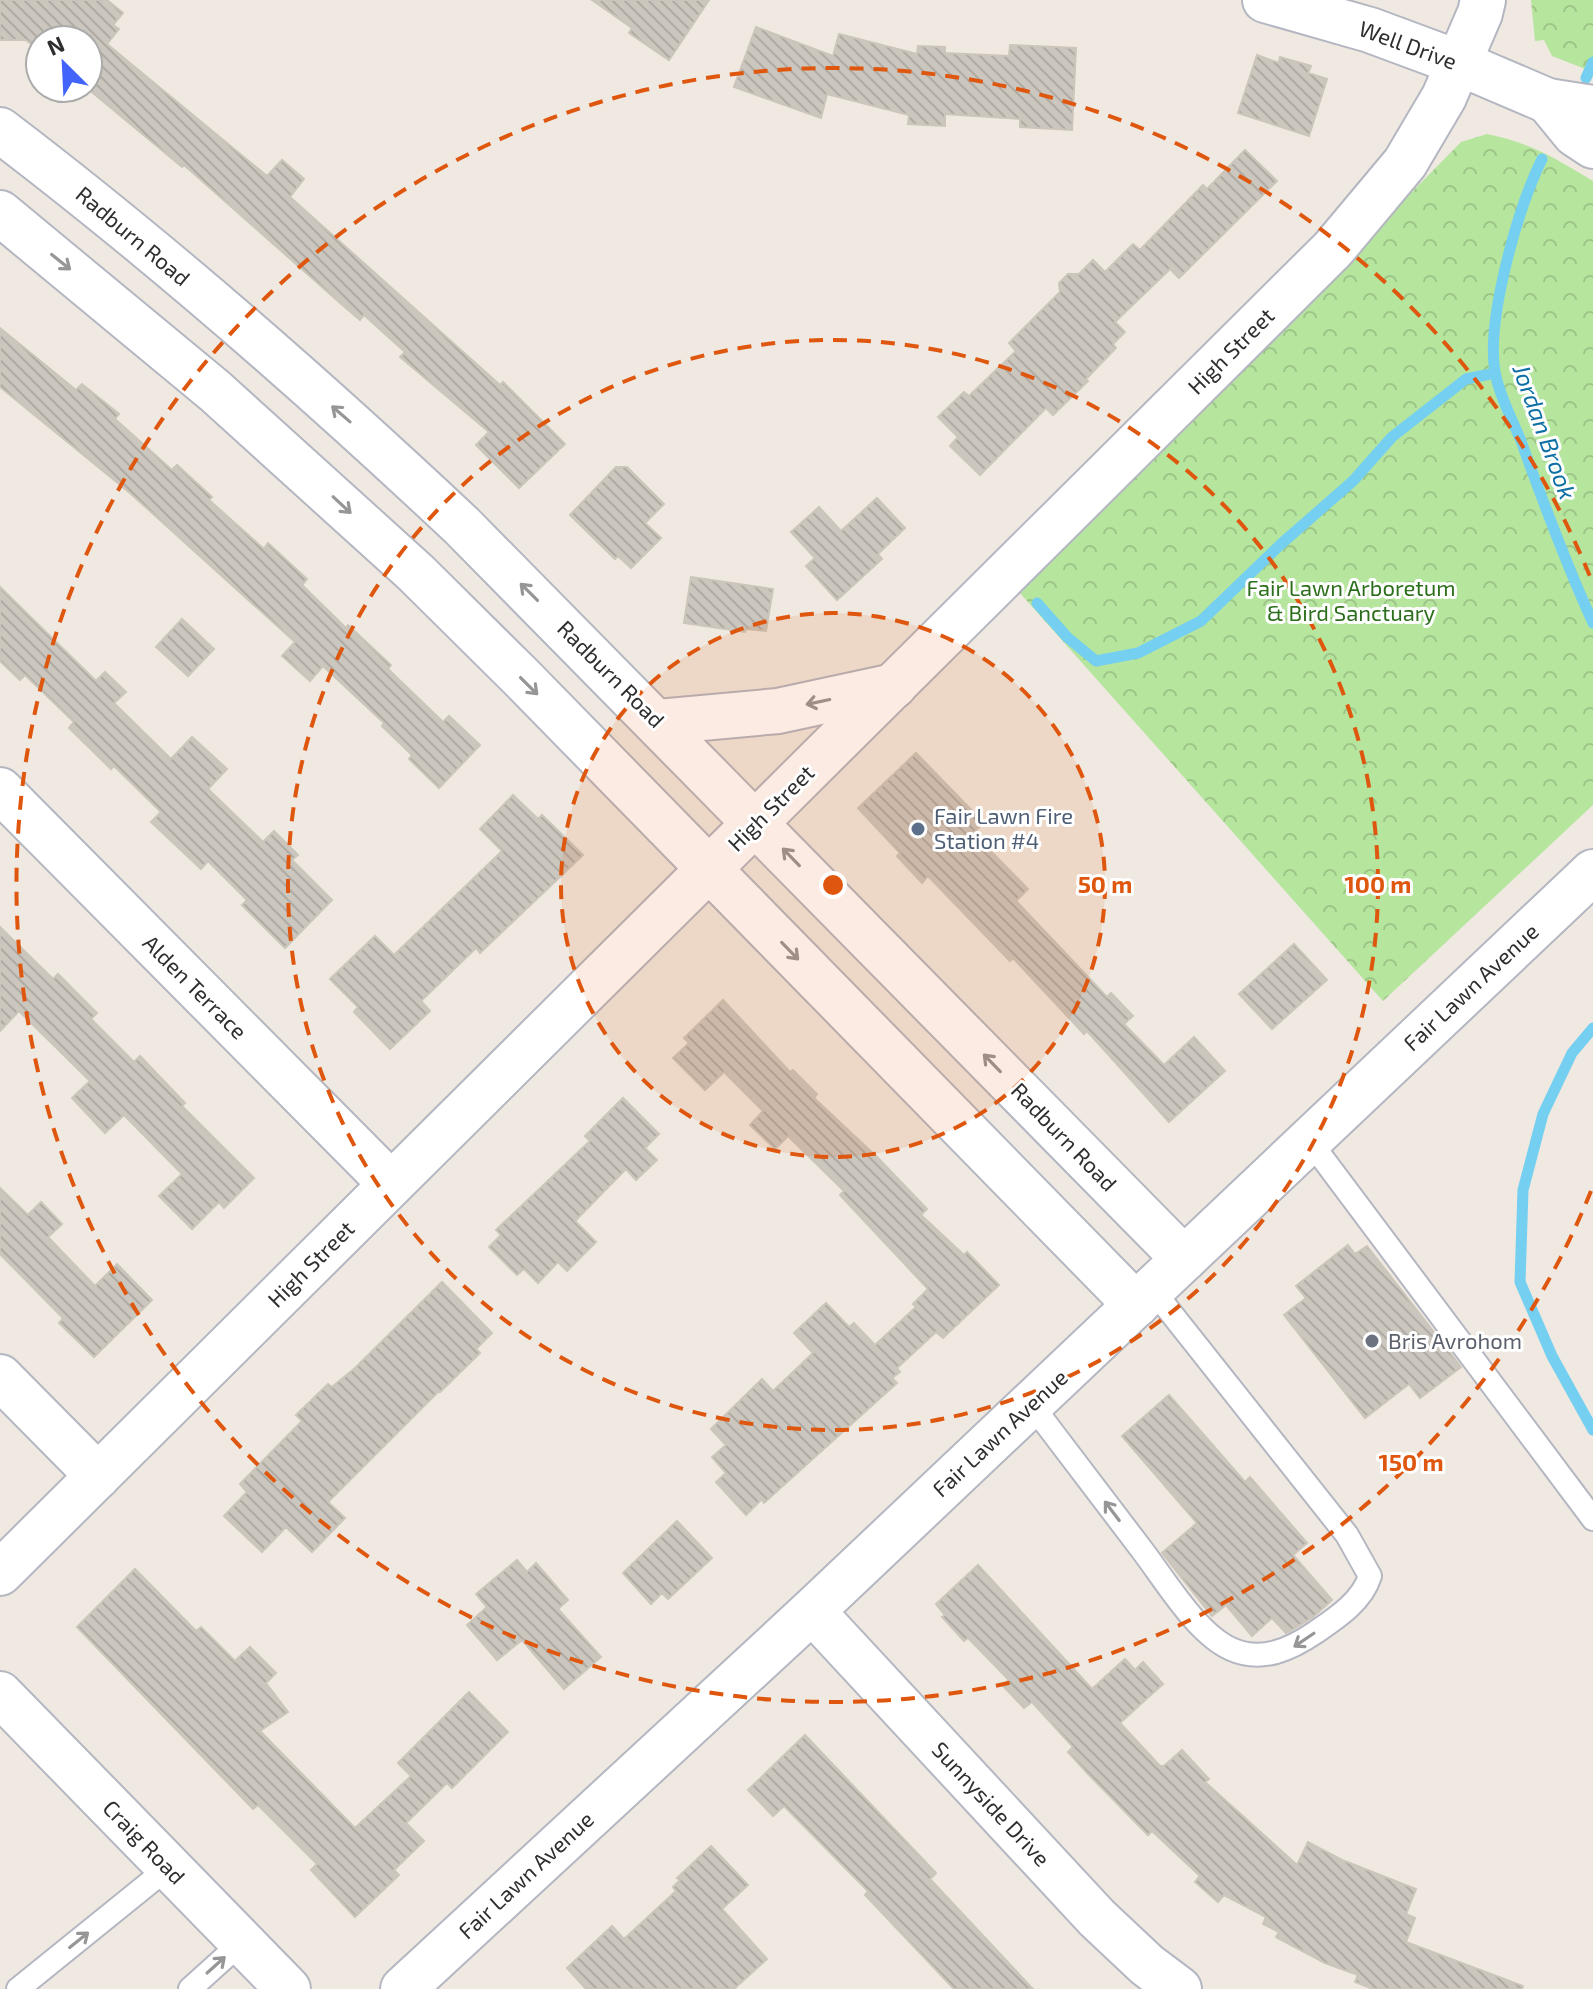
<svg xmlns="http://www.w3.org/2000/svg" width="1593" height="1989" font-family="'Exo 2',sans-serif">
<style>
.forest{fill:url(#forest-crowns)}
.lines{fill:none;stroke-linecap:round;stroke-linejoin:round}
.stream{stroke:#75cff0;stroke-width:11}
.building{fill:url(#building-back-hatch);stroke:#cbc5ba;stroke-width:2}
.lane-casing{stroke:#b4b7c1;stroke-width:26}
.street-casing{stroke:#b4b7c1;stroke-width:48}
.secondary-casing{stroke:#b4b7c1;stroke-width:48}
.lane{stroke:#fff;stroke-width:22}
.street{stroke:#fff;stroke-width:44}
.secondary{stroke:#fff;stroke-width:44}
.oneway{stroke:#969696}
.ring{fill:none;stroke:#df570e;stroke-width:4;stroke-dasharray:14 10}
.service-dot{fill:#5c6f8a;stroke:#fff;stroke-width:3}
.worship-dot{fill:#6b7280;stroke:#fff;stroke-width:3}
.labels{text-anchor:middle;stroke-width:6;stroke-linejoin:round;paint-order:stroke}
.street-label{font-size:22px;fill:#2e2e2e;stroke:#fff}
.park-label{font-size:22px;fill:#2c6e1b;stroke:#fff}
.service-label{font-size:22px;fill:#4e5e75;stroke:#fff;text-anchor:start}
.worship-label{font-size:22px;fill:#5b616d;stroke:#fff;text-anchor:start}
.water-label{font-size:24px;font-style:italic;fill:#0d6fa3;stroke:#fff}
.centre{fill:#df570e;stroke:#fff;stroke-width:4}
.ring-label{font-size:24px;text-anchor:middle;font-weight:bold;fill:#df570e;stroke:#fff;stroke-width:6;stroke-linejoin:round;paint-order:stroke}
</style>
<defs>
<pattern id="forest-crowns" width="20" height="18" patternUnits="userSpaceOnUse" patternTransform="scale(2)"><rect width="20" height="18" fill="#b6e59e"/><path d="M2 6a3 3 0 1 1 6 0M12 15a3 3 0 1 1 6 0" fill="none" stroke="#9dc588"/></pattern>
<pattern id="building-back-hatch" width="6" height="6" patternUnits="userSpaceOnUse" patternTransform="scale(2)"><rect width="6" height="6" fill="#cbc7bf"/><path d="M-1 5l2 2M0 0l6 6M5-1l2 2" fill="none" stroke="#afaba4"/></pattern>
</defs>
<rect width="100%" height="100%" fill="#efe9e1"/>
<!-- forest -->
<g class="forest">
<path d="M1531,0H1593V72L1552,56L1544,40L1535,41Z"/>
<path d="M1487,134C1531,143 1555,158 1593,181V805L1383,1001L1019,592L1461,142Z"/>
</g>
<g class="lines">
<!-- stream -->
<g class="stream">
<path d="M1586,78L1593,62"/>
<path d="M1542,159C1518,207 1486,320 1495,372C1499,395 1512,419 1521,441C1543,502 1566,564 1593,623"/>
<path d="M1037,603L1067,637L1096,661L1138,653L1201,621L1281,544L1353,481L1392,437L1466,379L1495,373"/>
<path d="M1593,1028L1572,1053L1543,1114L1523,1190L1520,1282L1552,1356L1593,1430"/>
</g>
</g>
<!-- building -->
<g class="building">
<path d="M0,0H107L123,13L113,25L119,29L107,44L267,176L282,160L304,179L290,197L500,385L503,382L565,444L519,488L476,445L489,432L400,357L405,352L364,315L360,320L339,302L184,165L182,167L87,88L88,40H40V51L26,40H0Z"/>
<path d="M592,0H709L669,60L629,33L632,28Z"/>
<path d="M756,27L833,56L839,34L917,54L918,46L945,47V53L1009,56L1010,45L1076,48L1072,130L1020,127V119L945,114V126L908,124L909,115L827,94L821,118L734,87Z"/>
<path d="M1257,55L1279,63L1280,57L1311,66L1308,73L1327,79L1309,136L1238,113Z"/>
<path d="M1245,150L1277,181L1179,278L1170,269L1115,322L1125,332L1113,344L1116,348L1086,379L1088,381L1053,415L1046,408L980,475L950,446L958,437L938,417L964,392L969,396L1016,351L1009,343L1060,292L1059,283L1068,274H1079L1093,260L1105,272L1133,244L1140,250L1203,185L1207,189Z"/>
<path d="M0,328L76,390L82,384L119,414L115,419L172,470L177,465L212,497L209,500L264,549L268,543L307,579L302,585L346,628L348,625L391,665L388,669L443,722L449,716L480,745L439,788L409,759L412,755L382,726L384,723L323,666L310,681L282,656L295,642L130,493L0,387Z"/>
<path d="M616,467H627L664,504L645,523L661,538L631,568L618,556L615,559L570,515Z"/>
<path d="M877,498L905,528L878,554L882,559L837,600L806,566L815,558L791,532L819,507L841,531Z"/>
<path d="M691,577L773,589L766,631L746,629L745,632L684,623Z"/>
<path d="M0,587L96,681L105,672L126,692L114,703L171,759L192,737L227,769L208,789L263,842L274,831L298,855L292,860L332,900L285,948L242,905L247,900L208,861L201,869L151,822L161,812L114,766L111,769L69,728L74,722L25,675L20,680L0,661Z"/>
<path d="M182,619L214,649L188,676L156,647Z"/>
<path d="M916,753L984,823L973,833L1028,889L1016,901L1107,997L1111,993L1133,1016L1124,1024L1164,1065L1194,1037L1225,1071L1169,1122L1087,1031L1084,1034L1013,958L1010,961L928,876L922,883L897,856L900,853L858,808Z"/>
<path d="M513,795L538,819L542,815L583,855L480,953L476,948L421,1001L430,1011L390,1049L354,1012L358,1007L330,979L375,936L394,955L502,851L480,829Z"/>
<path d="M0,927L53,979L58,974L97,1013L91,1019L134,1062L140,1056L185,1103L182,1106L254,1178L224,1208L219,1202L192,1229L159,1196L182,1174L124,1115L105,1133L72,1098L90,1081L19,1011L0,1031Z"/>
<path d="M1294,944L1327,980L1272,1029L1239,994Z"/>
<path d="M723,1000L790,1072L793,1070L817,1094L814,1098L879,1159L927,1209L921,1215L964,1255L967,1252L999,1285L943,1338L936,1332L897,1368L900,1372L892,1378L897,1383L764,1503L762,1499L746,1515L716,1482L726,1473L712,1457L726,1445L711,1429L762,1379L773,1391L813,1353L794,1333L826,1303L849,1327L854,1323L875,1345L916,1307L913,1304L928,1289L840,1195L844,1191L788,1136L775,1149L750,1125L763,1111L724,1072L705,1090L673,1058L689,1043L684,1038Z"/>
<path d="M623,1098L659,1134L645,1148L657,1160L636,1180L626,1169L575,1221L596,1242L567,1271L558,1262L538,1283L524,1269L517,1275L489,1247L501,1235L496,1230L590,1141L585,1136Z"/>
<path d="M0,1188L28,1215L41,1202L62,1224L48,1237L95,1286L117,1264L152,1300L94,1357L59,1323L63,1318L0,1254Z"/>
<path d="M1348,1245L1355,1254L1367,1246L1461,1367L1420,1398L1409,1384L1365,1418L1284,1315L1306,1298L1296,1286Z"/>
<path d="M442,1282L492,1333L476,1349L480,1353L440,1392L439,1391L328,1502L345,1518L312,1552L286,1527L262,1552L224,1516L247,1492L240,1484L302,1421L296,1415L328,1384L332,1387L355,1368Z"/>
<path d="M1169,1395L1245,1482L1250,1477L1307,1543L1293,1555L1332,1600L1313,1617L1290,1631L1286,1633L1272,1618L1252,1636L1226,1605L1212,1616L1162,1553L1197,1523L1122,1436Z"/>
<path d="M677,1521L712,1558L668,1599L662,1593L651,1604L623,1573Z"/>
<path d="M517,1560L527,1572L536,1563L568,1600L558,1609L601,1657L564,1689L522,1640L497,1660L467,1625L487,1607L476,1594Z"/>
<path d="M978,1565L1092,1689L1125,1659L1135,1670L1143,1662L1163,1684L1120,1723L1160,1766H1164L1182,1750L1209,1779L1205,1782L1297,1865L1308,1842L1342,1860L1416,1889L1406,1914L1415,1918L1406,1942L1523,1986L1522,1989H1373L1355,1982L1358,1975L1325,1963L1276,1937L1279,1932L1263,1924L1266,1917L1224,1895L1218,1902L1195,1882L1200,1876L1152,1831L1148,1835L1089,1775L1068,1752L1073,1747L1032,1702L1024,1708L1002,1685L1009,1680L968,1638L964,1641L942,1617L945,1615L936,1604Z"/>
<path d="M135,1569L196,1631L201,1627L235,1661L250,1647L276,1673L266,1683L288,1712L260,1731L355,1828L411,1776L398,1763L469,1692L508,1732L452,1788L447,1783L406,1823L424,1841L394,1870L399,1875L355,1917L311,1870L317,1864L258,1805L253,1809L77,1627Z"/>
<path d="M805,1735L936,1873L930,1879L1033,1989H954L865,1895L868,1891L784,1806L773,1816L748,1790Z"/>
<path d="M711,1846L748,1885L722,1909L767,1959L734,1989H586L567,1968L612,1926L624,1939L676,1891L673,1887L680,1880L677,1878Z"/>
</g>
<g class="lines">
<!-- lane casing -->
<g class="lane-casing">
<g id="lane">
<path d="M1309,1140L1593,1519"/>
<path d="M1031,1404C1068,1452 1105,1501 1142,1550C1165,1580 1196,1633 1231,1649C1262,1663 1291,1649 1316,1632C1338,1617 1362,1601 1370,1576L1347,1535L1152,1289"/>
<path d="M18,1989L169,1867"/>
<path d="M190,1989L242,1942"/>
</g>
</g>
<!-- street casing -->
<g class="street-casing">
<g id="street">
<path d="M1265,0L1370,30L1459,63L1548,101L1593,108"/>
<path d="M1548,101L1575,134L1593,146"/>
<path d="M0,130C162,253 314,387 462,526L1184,1259"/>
<path d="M0,213L215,391L416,573L521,677L1136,1305"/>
<path d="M658,722L778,711L894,686"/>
<path d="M0,790L391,1184"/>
<path d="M0,1377L98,1476"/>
<path d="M0,1573L1333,249L1405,163L1444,97L1480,13L1483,0"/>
<path d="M812,1611L1097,1918L1147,1965L1179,1989"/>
<path d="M0,1694L288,1989"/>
</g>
</g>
<!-- secondary casing -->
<g class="secondary-casing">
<path id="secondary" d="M403,1989L812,1611L1593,872"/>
</g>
<!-- lane -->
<use href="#lane" class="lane"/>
<!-- street -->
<use href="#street" class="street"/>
<!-- secondary -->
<use href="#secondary" class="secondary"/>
</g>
<!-- one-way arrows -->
<defs><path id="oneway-shaft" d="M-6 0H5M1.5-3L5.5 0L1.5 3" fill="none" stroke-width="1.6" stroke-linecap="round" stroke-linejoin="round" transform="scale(2)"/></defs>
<g class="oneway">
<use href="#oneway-shaft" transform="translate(61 262) rotate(39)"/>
<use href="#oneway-shaft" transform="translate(341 414) rotate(-139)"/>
<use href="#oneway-shaft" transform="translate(342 505) rotate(43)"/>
<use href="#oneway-shaft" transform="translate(529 592) rotate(-135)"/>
<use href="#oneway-shaft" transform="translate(529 686) rotate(45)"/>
<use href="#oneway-shaft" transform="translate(818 702) rotate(168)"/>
<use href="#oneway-shaft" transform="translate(791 857) rotate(-134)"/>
<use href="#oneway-shaft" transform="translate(790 951) rotate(46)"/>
<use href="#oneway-shaft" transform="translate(992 1063) rotate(-134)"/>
<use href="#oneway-shaft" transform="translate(1112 1511) rotate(-127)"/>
<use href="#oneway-shaft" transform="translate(1304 1640) rotate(146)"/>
<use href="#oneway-shaft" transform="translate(79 1940) rotate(-39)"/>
<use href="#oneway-shaft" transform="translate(216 1965) rotate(-42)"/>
</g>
<!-- distance rings -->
<circle cx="833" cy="885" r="272" fill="#df570e" fill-opacity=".12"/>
<g class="ring">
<circle cx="833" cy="885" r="272"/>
<circle cx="833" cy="885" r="545"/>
<path d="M1591 1191A817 817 0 1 1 1591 579"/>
</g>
<!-- markers -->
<circle class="service-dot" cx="918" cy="829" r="8"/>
<circle class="worship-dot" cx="1372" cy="1341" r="8"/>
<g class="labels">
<!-- street labels -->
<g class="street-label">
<text transform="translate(1408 45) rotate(20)" y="8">Well Drive</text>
<text transform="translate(133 236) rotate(40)" y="8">Radburn Road</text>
<text transform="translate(1231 351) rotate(-45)" y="8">High Street</text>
<text transform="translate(611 674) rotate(45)" y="8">Radburn Road</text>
<text transform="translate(771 808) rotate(-45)" y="8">High Street</text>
<text transform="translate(195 987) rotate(45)" y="8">Alden Terrace</text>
<text transform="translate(1471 987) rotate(-43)" y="8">Fair Lawn Avenue</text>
<text transform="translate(1064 1137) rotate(46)" y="8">Radburn Road</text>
<text transform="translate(311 1264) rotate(-45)" y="8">High Street</text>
<text transform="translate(1000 1433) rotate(-43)" y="8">Fair Lawn Avenue</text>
<text transform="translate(991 1804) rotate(47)" y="8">Sunnyside Drive</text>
<text transform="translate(144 1842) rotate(46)" y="8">Craig Road</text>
<text transform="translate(526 1875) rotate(-43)" y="8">Fair Lawn Avenue</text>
</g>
<!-- park labels -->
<g class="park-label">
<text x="1351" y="596">Fair Lawn Arboretum<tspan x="1351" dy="25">&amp; Bird Sanctuary</tspan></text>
</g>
<!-- service labels -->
<g class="service-label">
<text x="934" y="824">Fair Lawn Fire<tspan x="934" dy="25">Station #4</tspan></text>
</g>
<!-- worship labels -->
<g class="worship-label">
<text x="1388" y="1349">Bris Avrohom</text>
</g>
<!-- water labels -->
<g class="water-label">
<text transform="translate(1544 432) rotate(70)" y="8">Jordan Brook</text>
</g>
</g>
<circle cx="833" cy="885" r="12" class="centre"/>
<g class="ring-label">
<text x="1105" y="893">50 m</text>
<text x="1378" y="893">100 m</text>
<text x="1411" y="1471">150 m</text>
</g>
<!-- north arrow -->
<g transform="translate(64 64) rotate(336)"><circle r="38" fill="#ffffff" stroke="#ababab" stroke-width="2"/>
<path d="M0-6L14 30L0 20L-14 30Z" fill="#4264fb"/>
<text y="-12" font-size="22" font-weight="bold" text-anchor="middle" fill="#2e2e2e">N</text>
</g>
</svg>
